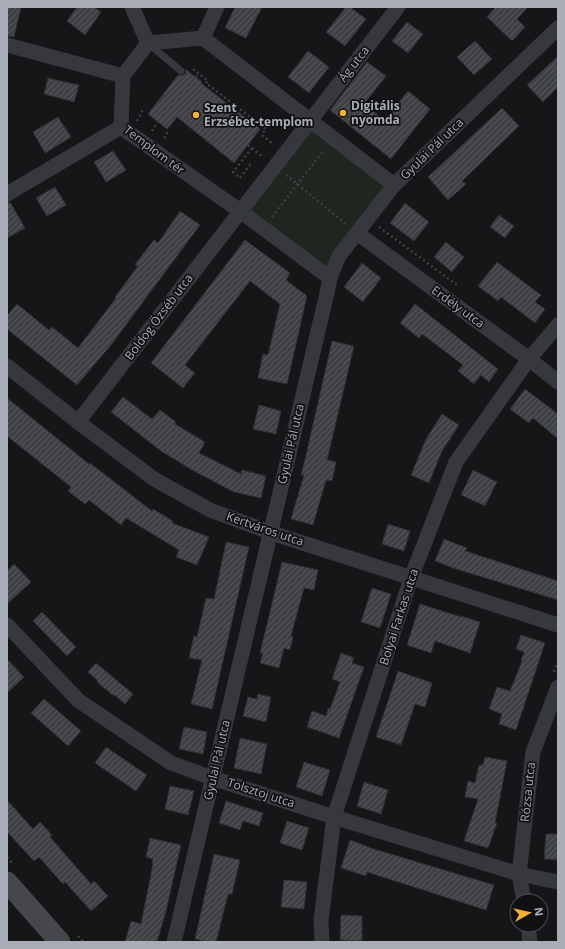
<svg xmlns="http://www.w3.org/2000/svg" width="565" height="949" font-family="'Open Sans',sans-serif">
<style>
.park{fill:#1e261f}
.building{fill:url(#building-hatch);stroke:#303034}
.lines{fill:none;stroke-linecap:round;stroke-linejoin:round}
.path{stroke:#3d3f44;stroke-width:2.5;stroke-dasharray:2 3;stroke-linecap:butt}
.lane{stroke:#37383d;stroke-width:7}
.street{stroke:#37383d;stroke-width:15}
.secondary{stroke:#45474d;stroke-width:21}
.poi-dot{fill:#f2b134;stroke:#111113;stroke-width:1.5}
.labels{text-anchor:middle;stroke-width:3.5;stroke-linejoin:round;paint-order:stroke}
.street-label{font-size:12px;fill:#a8adb8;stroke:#111113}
.poi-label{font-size:12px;font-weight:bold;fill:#a8adb8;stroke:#111113;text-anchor:start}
</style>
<defs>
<pattern id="building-hatch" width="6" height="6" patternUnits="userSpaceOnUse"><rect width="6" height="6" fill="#404145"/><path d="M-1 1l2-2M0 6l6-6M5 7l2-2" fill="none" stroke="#595a5e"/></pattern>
</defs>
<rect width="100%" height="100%" fill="#161618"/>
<!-- park -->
<path class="park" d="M309,121L394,185L330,278L240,211Z"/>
<!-- building -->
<g class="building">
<path d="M7,7H21L14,37L7,36Z"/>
<path d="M77,7H94L101,12L85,35L67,21Z"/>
<path d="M235,7H262L246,38L225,28Z"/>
<path d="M346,7H350L366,19L345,46L326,32Z"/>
<path d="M496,7H528L517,19L525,27L512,41L487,17Z"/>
<path d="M407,22L423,34L408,53L392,41Z"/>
<path d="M475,41L492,59L474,75L457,57Z"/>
<path d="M308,51L329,67L309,93L288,77Z"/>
<path d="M558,56V87L543,102L527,85Z"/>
<path d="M367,62L386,76L364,104L384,120L408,91L430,109L391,159L330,110Z"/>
<path d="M185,69L202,82L201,83L260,129L234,163L177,117L167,129L148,114L178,75L181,76L185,74L186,71Z"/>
<path d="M48,78L79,85L74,102L44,94Z"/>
<path d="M502,108L519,126L462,181L466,184L448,200L428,177Z"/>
<path d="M58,117L71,137L45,153L33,132Z"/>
<path d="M113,151L126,170L106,182L94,162Z"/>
<path d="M55,187L66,205L47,216L36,198Z"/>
<path d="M10,202L25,228L7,238V203Z"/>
<path d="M405,203L429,222L414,241L390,223Z"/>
<path d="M180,211L200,225L111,345L77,385L7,329V316L17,304L49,330L52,327L78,348L116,298L115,297L138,266L135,264L154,240L158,243Z"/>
<path d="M499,215L514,226L505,238L490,227Z"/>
<path d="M245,240L290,273L286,280L307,296L287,384L258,378L263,354L268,355L280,304L250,281L185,365L195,373L183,388L151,363Z"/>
<path d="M446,242L464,257L452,272L434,257Z"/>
<path d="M497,262L541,295L535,302L545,309L535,323L501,297L498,301L478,286Z"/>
<path d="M362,263L381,278L363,302L344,287Z"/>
<path d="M415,304L498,369L489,382L481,375L474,384L458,371L463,365L422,334L419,338L400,323Z"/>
<path d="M332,341L354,346L327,460L336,462L332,481L326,480L313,525L291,519L304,475H301L306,455Z"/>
<path d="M525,389L558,414V439L533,418L529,423L510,409Z"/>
<path d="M123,397L152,419L160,410L176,422L175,424L205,442L199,453L241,474L242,470L266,476L261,498L234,492L194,471L161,451L111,412Z"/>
<path d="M7,398L89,464L90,463L152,511L153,509L173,521L172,523L209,537L197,565L176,557L179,550L126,518L121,525L89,500L85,504L68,491L71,487L7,436Z"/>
<path d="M259,405L281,411L276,434L253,429Z"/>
<path d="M442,414L459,425L442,451L429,483L411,475L426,439Z"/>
<path d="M473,470L497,482L485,506L461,495Z"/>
<path d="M388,524L410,531L404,551L382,544Z"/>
<path d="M444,539L467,548L465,551L558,581V600L456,569L435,561Z"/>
<path d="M226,542L249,547L212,709L191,704L202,660L189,658L194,636L197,637L206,598L214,599Z"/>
<path d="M282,562L318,570L314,590L304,588L291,636L293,637L290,650L284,648L279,668L260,663L263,653H260Z"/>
<path d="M14,564L31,582L7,604V571Z"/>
<path d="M372,588L391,594L380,628L361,622Z"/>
<path d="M420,604L461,617V616L480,622L470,653L435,641L431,653L407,645Z"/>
<path d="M42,612L76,647L67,656L33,621Z"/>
<path d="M521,635L545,643L516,730L499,724L502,714L489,709L497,687L510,691L522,661L521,660L524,652L516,649Z"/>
<path d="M341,653L354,658L352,663L364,667L339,738L307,727L312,711L326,716L328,708L330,709L340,682L332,679Z"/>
<path d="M7,659L24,677L7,693Z"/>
<path d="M96,663L133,694L125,704L115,695L114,696L97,682L98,681L88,672Z"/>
<path d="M398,671L432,683L425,707L415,704L401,745L376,737Z"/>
<path d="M258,694L271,697L266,722L243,716L248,697L257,699Z"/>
<path d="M44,699L81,731L68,746L31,713Z"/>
<path d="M184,727L207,732L203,754L179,749Z"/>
<path d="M240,738L267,744L261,774L234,768Z"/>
<path d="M106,747L147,775L136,791L95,763Z"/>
<path d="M485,757L507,761L495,823H497L488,848L464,841L478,799L465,797L468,781L475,783L479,765H483Z"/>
<path d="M304,762L330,770L322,796L296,787Z"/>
<path d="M364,782L388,790L381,814L357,806Z"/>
<path d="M170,786L194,791L188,815L165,809Z"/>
<path d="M7,800L33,829L40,822L52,835L50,837L91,884L94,881L108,896L91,911L65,882L63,884L39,857L34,861L7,832Z"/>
<path d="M226,801L263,813L259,826L243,821L240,830L219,823Z"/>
<path d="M287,821L309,828L302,850L280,843Z"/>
<path d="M546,834H558V860L544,859Z"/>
<path d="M150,838L181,845L166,911L157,942H125L131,921L141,924L153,864H152L153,859L146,857Z"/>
<path d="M350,840L374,849L494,885L486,910L367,872L366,876L341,868Z"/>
<path d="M214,854L240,860L232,894H228L216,942H209L195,939Z"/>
<path d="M284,880L307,882L304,909L281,907Z"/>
<path d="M341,915L362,916V941L340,940Z"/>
</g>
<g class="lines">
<!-- path -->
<g class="path">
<path d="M193,69L208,81L206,83L266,129L262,135L273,144"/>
<path d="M196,77L198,74"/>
<path d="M137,121L143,110"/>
<path d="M152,131L158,122"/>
<path d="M164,138L169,130"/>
<path d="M248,145L263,157"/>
<path d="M252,148L233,172L240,178L252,162"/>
<path d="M286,175L346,224"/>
<path d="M272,217L324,150"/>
<path d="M379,227L457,285"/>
<path d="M554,672L558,661"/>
<path d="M7,857L13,864"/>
<path d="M78,936L83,942"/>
</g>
<!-- lane -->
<path class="lane" d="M149,44L181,71"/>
<!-- street -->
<g class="street">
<path d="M132,7L148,43"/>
<path d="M203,38L217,7"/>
<path d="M7,45L123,76"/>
<path d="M121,127L123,76L148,43L203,38L394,185"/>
<path d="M121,127L240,211L330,278"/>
<path d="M7,194L121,127"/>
<path d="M357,233L529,359L558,382"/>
<path d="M7,366L78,422L154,479L210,510L278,535L558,625"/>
<path d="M78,422L398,7"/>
<path d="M7,625L79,701L171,763L212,778L334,817L519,874L558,882"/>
<path d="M524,901L519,874L533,752L558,687"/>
<path d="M528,925L530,942"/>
<path d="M174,942L327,293L330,278L339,256L394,185L558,28"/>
<path d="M322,942L321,920L334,817L411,578L456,462L529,359L558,325"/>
</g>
<!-- secondary -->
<path class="secondary" d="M7,882L60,942"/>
</g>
<!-- markers -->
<g class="poi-dot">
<circle cx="343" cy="113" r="4"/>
<circle cx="196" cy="115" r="4"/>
</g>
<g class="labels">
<!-- street labels -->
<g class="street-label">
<text transform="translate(354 64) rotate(-52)" y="4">Ág utca</text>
<text transform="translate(432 149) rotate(-44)" y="4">Gyulai Pál utca</text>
<text transform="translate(154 150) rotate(37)" y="4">Templom tér</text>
<text transform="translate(458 307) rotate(36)" y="4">Erdély utca</text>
<text transform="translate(159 317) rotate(-53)" y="4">Boldog Özséb utca</text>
<text transform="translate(291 444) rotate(-77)" y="4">Gyulai Pál utca</text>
<text transform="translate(265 529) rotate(19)" y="4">Kertváros utca</text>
<text transform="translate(399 617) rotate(-72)" y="4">Bolyai Farkas utca</text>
<text transform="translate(217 760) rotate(-77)" y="4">Gyulai Pál utca</text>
<text transform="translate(528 792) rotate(-84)" y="4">Rózsa utca</text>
<text transform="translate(261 793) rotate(18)" y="4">Tolsztoj utca</text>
</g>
<!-- poi labels -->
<g class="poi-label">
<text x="351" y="110">Digitális<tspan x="351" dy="14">nyomda</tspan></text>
<text x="204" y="112">Szent<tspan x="204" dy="14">Erzsébet-templom</tspan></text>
</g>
</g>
<!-- border -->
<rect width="565" height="949" fill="none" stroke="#a8adb8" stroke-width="16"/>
<!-- north arrow -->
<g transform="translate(529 913) rotate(82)"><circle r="19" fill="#111113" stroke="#4d4f55"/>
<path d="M0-3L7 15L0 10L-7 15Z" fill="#f2b134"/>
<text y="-6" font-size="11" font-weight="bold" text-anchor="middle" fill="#a8adb8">N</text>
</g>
</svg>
